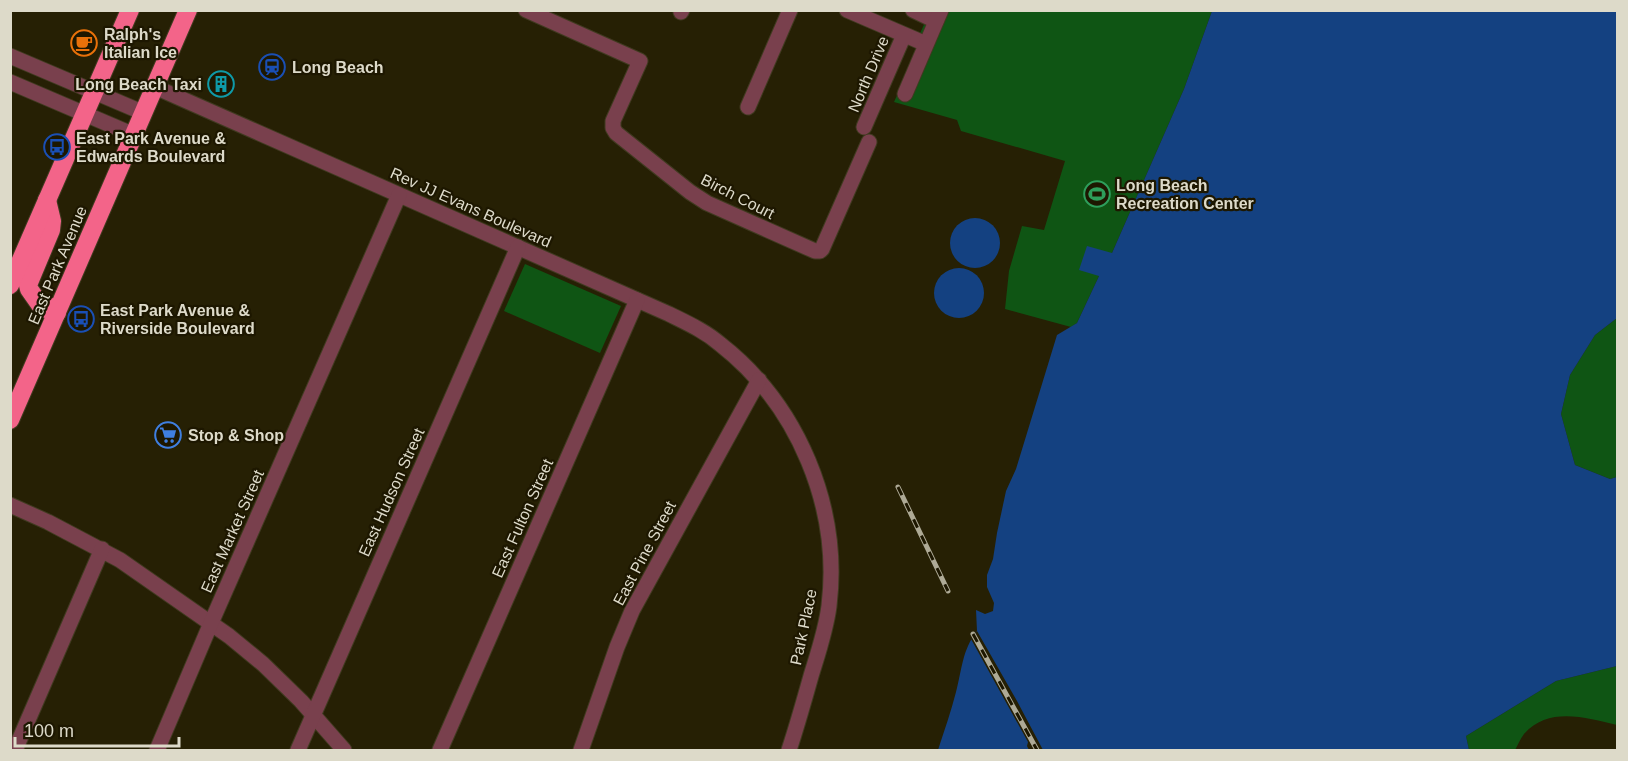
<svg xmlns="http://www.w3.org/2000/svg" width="1628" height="761" font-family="Helvetica,sans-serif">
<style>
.green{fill:#0f5514}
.water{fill:#144181}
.pier{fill:#262004}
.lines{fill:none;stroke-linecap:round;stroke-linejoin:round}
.minor-casing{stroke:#403a20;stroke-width:17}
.highway-casing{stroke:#403a20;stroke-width:20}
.minor{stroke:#79404d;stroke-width:15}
.highway{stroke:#f36489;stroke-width:18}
.rail-casing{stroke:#aeaa96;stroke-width:5}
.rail{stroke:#1d1700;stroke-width:3;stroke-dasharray:9;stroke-linecap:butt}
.labels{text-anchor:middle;stroke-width:4.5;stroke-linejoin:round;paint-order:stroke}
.poi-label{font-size:16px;font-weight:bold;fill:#dddac9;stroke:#1d1700;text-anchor:start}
.street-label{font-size:16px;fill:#dddac9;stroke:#1d1700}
</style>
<rect width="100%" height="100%" fill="#262004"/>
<!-- green -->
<g class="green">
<path d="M939,11H1212L1184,89L1112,253L1099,276L1077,323L1071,327L1005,309L1009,271L1022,226L1044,230L1065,161L961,131L957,120L894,102L921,42L917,40L928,16Z"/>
<path d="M525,264L621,306L600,353L504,311Z"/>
<path d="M1617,318V477L1610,479L1575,465L1561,414L1570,375L1595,335Z"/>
<path d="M1617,666V725C1586,718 1549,706 1524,734C1520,739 1518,745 1515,750H1486L1477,749L1475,750H1469L1466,736L1556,681Z"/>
</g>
<!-- water -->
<g class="water">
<path d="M1212,11H1617V318L1595,335L1570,375L1561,414L1575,465L1610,479L1617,477V666L1556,681L1466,736L1469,750H938C944,731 951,712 956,692C962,670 962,650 977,631L976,610L985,614L993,611L994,603L987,587V575L993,559L997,533L1006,491L1016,469L1057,335L1077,323L1099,276L1079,270L1087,246L1112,253L1184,89Z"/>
<circle cx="975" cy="243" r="25"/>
<circle cx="959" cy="293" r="25"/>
</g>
<!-- pier -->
<path class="pier" d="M977,631L1017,701L1043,750H1029L1027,746L1028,742L971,639Z"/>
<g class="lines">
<!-- minor casing -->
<g class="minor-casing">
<g id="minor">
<path d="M526,10L640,61L613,121V128L616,133L690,192L707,203L815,251H820L822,249L869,142"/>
<path d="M847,10L926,44"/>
<path d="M913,10L936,21"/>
<path d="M681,12L682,10"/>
<path d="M10,56L144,113"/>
<path d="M10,82L134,135"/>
<path d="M155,87L669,314C687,323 705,331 720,344C798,405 841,507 829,606C826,630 818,653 811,676C804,701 797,726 789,750"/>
<path d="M905,94L941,10"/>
<path d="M748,107L790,10"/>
<path d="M864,127L904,35"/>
<path d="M10,505L48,522L120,560L229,636L263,664L301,701L344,750"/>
<path d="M15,750L102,549"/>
<path d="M157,750L211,623L399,195"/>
<path d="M298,750L518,247"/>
<path d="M440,750L637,300"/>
<path d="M581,750L617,647L632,611L759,380"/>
</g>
</g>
<!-- highway casing -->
<g class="highway-casing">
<g id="highway">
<path d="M47,200L52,221L51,230L28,285L29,289L43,309L48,306L53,309L57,313"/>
<path d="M10,285L130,10"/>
<path d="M10,420L188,10"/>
</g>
</g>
<!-- minor -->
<use href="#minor" class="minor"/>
<!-- highway -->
<use href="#highway" class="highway"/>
<!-- rail casing -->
<g class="rail-casing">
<g id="rail">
<path d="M898,487L948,591"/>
<path d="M973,634L1037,750"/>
</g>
</g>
<!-- rail -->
<use href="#rail" class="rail"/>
</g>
<!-- icons -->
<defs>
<g id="cafe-ring" transform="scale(1.35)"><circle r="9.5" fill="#1d1700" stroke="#e8710a" stroke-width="1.5"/><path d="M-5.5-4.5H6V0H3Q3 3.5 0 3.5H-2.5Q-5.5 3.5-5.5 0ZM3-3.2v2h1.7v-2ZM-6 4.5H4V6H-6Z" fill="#e8710a"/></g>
<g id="station-ring" transform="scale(1.35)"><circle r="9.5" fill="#1d1700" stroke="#1a4fb4" stroke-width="1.5"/><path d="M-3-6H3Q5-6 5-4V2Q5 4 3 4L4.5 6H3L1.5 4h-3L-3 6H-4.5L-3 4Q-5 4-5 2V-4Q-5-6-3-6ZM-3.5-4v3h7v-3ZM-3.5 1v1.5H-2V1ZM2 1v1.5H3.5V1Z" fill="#1a4fb4"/></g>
<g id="building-ring" transform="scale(1.35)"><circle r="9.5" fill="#1d1700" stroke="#0f9aa8" stroke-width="1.5"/><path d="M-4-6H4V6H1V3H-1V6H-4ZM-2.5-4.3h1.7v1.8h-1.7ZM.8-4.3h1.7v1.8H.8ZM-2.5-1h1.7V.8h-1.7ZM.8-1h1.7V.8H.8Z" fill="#0f9aa8"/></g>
<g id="bus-ring" transform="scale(1.35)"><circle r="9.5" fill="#1d1700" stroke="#1a4fb4" stroke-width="1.5"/><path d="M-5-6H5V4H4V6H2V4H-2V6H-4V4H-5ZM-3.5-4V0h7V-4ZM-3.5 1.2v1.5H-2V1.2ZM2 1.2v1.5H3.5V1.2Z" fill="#1a4fb4"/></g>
<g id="stadium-ring" transform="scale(1.35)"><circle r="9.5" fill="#1d1700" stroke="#2e9e5b" stroke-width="1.5"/><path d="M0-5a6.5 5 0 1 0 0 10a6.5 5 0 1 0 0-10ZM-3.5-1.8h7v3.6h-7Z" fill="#2e9e5b"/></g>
<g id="supermarket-ring" transform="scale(1.35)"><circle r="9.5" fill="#1d1700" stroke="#3f7fe0" stroke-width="1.5"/><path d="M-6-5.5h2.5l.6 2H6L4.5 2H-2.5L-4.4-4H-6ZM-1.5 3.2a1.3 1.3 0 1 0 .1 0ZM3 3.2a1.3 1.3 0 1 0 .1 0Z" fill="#3f7fe0"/></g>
</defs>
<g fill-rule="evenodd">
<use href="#cafe-ring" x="84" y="43"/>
<use href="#station-ring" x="272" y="67"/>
<use href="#building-ring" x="221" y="84"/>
<use href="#bus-ring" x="57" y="147"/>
<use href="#stadium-ring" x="1097" y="194"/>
<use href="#bus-ring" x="81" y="319"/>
<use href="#supermarket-ring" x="168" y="435"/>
</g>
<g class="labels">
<!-- poi labels -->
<g class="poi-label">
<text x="104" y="40">Ralph's<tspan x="104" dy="18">Italian Ice</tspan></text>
<text x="292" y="73">Long Beach</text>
<text x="202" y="90" text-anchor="end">Long Beach Taxi</text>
<text x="76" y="144">East Park Avenue &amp;<tspan x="76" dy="18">Edwards Boulevard</tspan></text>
<text x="1116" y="191">Long Beach<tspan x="1116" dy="18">Recreation Center</tspan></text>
<text x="100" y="316">East Park Avenue &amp;<tspan x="100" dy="18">Riverside Boulevard</tspan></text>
<text x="188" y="441">Stop &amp; Shop</text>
</g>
<!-- street labels -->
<g class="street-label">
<text transform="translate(868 74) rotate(-67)" y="6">North Drive</text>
<text transform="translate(738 196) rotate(27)" y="6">Birch Court</text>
<text transform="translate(471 207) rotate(24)" y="6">Rev JJ Evans Boulevard</text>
<text transform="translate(57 265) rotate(-67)" y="6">East Park Avenue</text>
<text transform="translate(391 492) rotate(-66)" y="6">East Hudson Street</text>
<text transform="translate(522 518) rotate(-66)" y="6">East Fulton Street</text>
<text transform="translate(232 531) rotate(-66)" y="6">East Market Street</text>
<text transform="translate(644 553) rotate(-62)" y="6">East Pine Street</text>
<text transform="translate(803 627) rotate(-78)" y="6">Park Place</text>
</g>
</g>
<!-- border -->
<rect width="1628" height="761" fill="none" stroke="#dddac9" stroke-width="24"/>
<!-- scale -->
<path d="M15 737v9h164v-9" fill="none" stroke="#dddac9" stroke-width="3"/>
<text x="24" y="737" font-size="18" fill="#dddac9" stroke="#1d1700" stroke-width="4.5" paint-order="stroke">100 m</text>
</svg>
